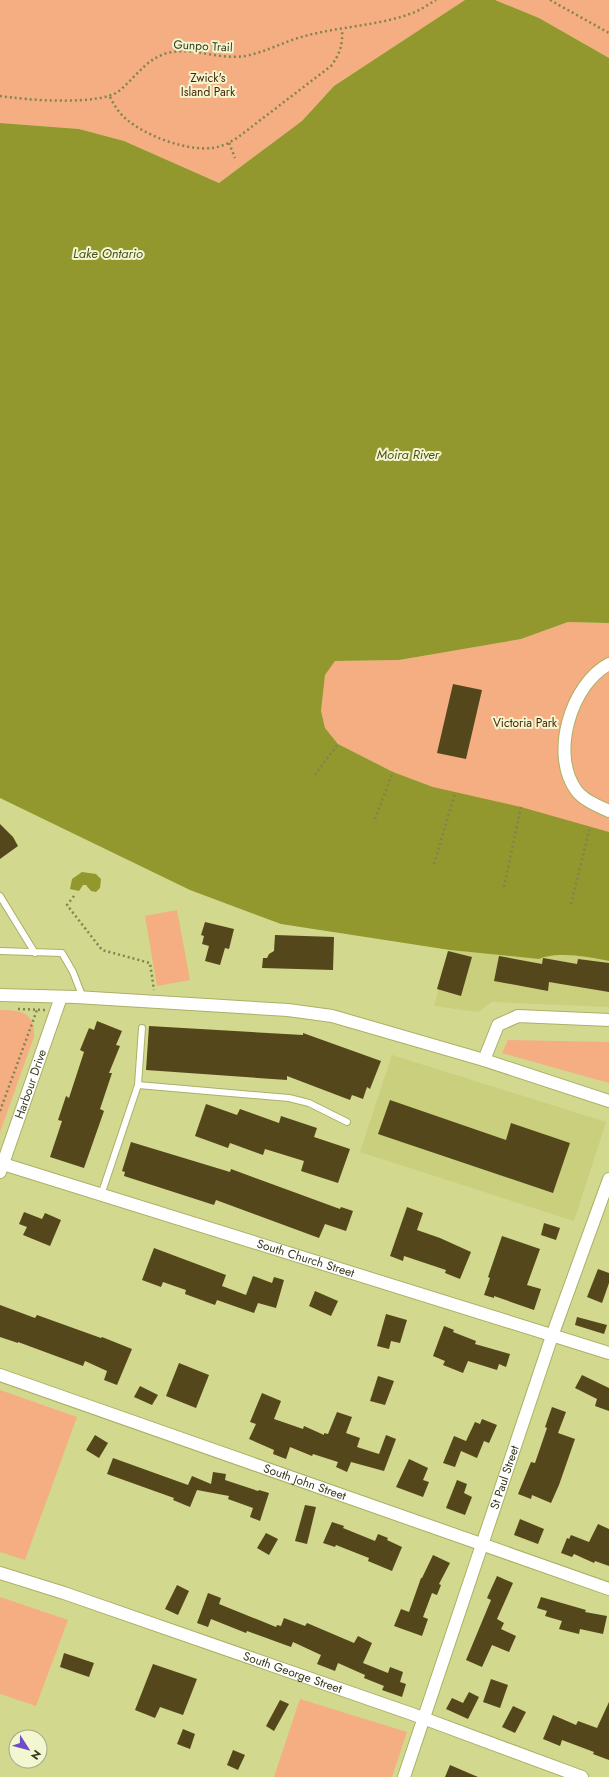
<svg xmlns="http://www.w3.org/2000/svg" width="609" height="1777" font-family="Jost,sans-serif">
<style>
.built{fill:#c9cf7d}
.green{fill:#f5ae82}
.water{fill:#92972e}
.building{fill:#54471c}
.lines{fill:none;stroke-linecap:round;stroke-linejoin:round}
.lane-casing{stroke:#abb067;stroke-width:8}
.street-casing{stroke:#abb067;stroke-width:14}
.path{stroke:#808450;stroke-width:2.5;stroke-dasharray:2 3;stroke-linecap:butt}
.lane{stroke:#fff;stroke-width:6}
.street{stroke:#fff;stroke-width:12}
.labels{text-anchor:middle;stroke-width:4;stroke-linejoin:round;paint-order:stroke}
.street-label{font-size:12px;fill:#363819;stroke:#f2f6d1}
.park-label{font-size:12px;fill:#481f01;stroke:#f2f6d1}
.water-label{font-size:13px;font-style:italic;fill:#50521d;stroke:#f2f6d1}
</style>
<rect width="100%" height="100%" fill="#d2d88d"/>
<!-- built -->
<g class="built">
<path d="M450,950L539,959L547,955L579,956L609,961V1007L492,1002L478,1012L434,1006Z"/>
<path d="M392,1055L606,1122L574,1221L360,1152Z"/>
</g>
<!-- green -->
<g class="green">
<path d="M0,0H465L334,86L302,121L219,183L124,141L79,129L0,123Z"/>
<path d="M495,0H609V58L539,18Z"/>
<path d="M568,622L609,623V832L433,787L393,772L338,744L325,728L321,711L325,675L334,661L399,660L521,639Z"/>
<path d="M177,910L190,980L157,986L145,916Z"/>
<path d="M0,1010C20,1010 35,1012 34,1037L0,1132Z"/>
<path d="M508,1040L609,1042V1083L502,1053Z"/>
<path d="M0,1390L77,1417L25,1560L0,1552Z"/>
<path d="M0,1597L68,1620L36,1706L0,1694Z"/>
<path d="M300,1699L407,1732L392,1777H274Z"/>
</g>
<!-- water -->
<g class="water">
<path d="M465,0H495L539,18L609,58V623L568,622L521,639L399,660L335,661L325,675L321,711L325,728L338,744L393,772L433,787L521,807L609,832V961C590,957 556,951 539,959L450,950L281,924L190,890L0,798V123L79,129L124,141L219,183L302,121L334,86Z"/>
<path d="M82,872L96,874L101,879L100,888L96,892L91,891L86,885H83L79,891L70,889L72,879Z"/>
</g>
<!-- building -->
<g class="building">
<path d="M453,684L482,690L466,759L437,753Z"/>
<path d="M0,824L13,837L18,846L0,859Z"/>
<path d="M205,922L234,929L229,949L225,948L220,965L205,961L209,946L202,944L204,936L201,935Z"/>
<path d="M275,935L334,937L333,970L262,968L263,958H267L269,954L274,951Z"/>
<path d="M448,951L472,957L461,996L437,989Z"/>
<path d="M499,956L542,964L543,958L577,964L578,959L609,963V992L549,982L548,991L494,981Z"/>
<path d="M97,1021L122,1031L116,1045L120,1046L109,1073H112L100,1109L104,1111L84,1168L50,1157L62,1121L58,1120L66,1096L69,1098L84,1052L80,1050L89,1028L94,1030Z"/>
<path d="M149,1026L303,1035V1033L381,1061L370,1089L367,1087L363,1099L352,1095L350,1100L287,1076V1080L146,1070Z"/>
<path d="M390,1100L506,1140L511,1123L570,1143L553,1193L378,1134Z"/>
<path d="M206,1104L237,1115L240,1109L279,1123L281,1116L317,1128L314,1137L350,1149L338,1183L301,1171L304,1161L265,1149L263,1155L230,1143L228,1148L195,1136Z"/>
<path d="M131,1142L230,1172L231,1169L340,1209L341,1207L353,1211L346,1231L325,1224L319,1238L216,1200L214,1205L124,1176L125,1172L122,1171Z"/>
<path d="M407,1207L423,1213L417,1230L440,1238L471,1252L460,1279L445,1273L446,1270L404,1256L403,1261L390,1256Z"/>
<path d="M24,1212L42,1219L45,1213L61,1220L50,1246L23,1235L27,1227L19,1224Z"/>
<path d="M544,1223L560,1228L556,1240L541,1235Z"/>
<path d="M502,1236L540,1249L527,1285L541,1289L534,1310L494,1296V1298L484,1295L490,1278L488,1277Z"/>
<path d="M154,1248L226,1275L222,1286L246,1295L253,1276L272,1283L274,1277L284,1280L276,1308L258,1303L254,1313L217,1300L215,1305L185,1294L186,1290L163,1282L161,1287L142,1280Z"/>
<path d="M598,1269L609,1273V1283L602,1303L587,1297Z"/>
<path d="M315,1291L338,1301L331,1316L309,1306Z"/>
<path d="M0,1305L35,1318L37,1315L101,1338L102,1337L132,1349L117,1385L104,1380L107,1371L85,1361L83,1366L18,1342V1343L0,1337Z"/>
<path d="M386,1314L407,1320L400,1343L391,1341L389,1349L377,1346Z"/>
<path d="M577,1317L607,1325L604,1334L575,1325Z"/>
<path d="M444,1326L454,1330L453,1332L476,1341L475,1344L510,1354L506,1367L499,1364L497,1370L468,1361L463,1373L443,1365L445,1361L433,1356Z"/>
<path d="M179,1363L209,1375L196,1408L166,1396Z"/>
<path d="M582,1375L609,1388V1411L595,1406L597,1399L575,1388Z"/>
<path d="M378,1376L394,1381L385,1405L370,1401Z"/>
<path d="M140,1386L158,1395L152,1405L134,1397Z"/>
<path d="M262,1393L281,1401L274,1419L303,1429L304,1426L324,1435V1433L328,1434L337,1412L352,1417L346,1433L360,1438L357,1447L379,1454L386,1435L396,1439L384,1471L351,1462L347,1472L336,1467L338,1462L313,1454L312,1456L290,1447L286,1459L273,1454L274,1450L249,1439L256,1424L250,1422Z"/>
<path d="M552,1407L566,1412L558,1433L575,1439L559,1485L551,1503L532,1495L531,1499L518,1494L531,1462L535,1463L547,1428L545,1427Z"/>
<path d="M482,1419L497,1425L489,1443L484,1441L477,1458L461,1451L455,1467L443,1463L454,1436L466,1441L475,1422L480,1424Z"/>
<path d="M95,1435L108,1443L99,1458L86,1450Z"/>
<path d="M113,1458L188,1485L192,1476L211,1484L213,1472L226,1474L225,1480L258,1491L259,1490L269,1493L260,1521L250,1517L253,1508L228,1499L229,1496L197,1490L190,1507L173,1500L174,1498L107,1474Z"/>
<path d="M409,1459L428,1468L423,1480L429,1482L423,1497L396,1487Z"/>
<path d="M457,1480L467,1484L464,1493L472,1497L465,1515L446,1508Z"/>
<path d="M305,1505L316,1507L307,1544L295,1541Z"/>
<path d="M520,1519L544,1529L538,1544L514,1535Z"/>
<path d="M332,1522L344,1526L343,1528L375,1541L378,1534L388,1538L387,1540L402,1547L392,1571L368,1561L369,1558L336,1545L335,1547L323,1543Z"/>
<path d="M598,1524L609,1529V1566L595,1561L594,1563L574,1554L572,1557L561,1553L567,1538L569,1539L571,1535L589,1542Z"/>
<path d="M266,1533L278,1539L269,1555L257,1548Z"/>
<path d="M433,1555L450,1563L439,1584L441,1585L437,1595L432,1593L423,1617L428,1619L422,1636L394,1626L401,1609L409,1612L421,1578H422Z"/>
<path d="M497,1576L513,1583L497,1619L504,1623L501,1629L516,1636L509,1652L492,1645L482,1667L466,1660L491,1600L487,1598Z"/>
<path d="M177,1585L189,1591L178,1615L165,1609Z"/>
<path d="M208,1593L221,1598L219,1604L276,1627L277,1625L281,1626L284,1618L305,1626L307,1623L354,1643L358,1636L372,1643L363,1663L388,1673L390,1667L403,1672L400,1682L406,1684L402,1697L382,1690L384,1686L364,1678L365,1675L338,1663L335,1671L317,1664L321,1655L293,1642L291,1647L247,1631L246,1633L211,1619L208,1627L197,1623Z"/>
<path d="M541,1597L586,1610L585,1612L607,1616L603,1634L580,1629L579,1634L559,1629L562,1621L545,1616L547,1611L537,1608Z"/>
<path d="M64,1653L94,1663L89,1677L60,1667Z"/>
<path d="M153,1664L197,1679L183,1715L160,1707L155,1718L135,1710Z"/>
<path d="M491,1679L508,1685L500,1708L483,1702Z"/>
<path d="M469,1692L479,1697L468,1719L446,1709L452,1698L463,1703Z"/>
<path d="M280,1700L289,1704L274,1731L266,1726Z"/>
<path d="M609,1702V1760L593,1754L594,1752L562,1740L560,1746L543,1739L553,1715L576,1725L578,1721L597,1728Z"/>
<path d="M513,1706L526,1712L515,1733L502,1727Z"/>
<path d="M183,1729L195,1734L190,1749L177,1744Z"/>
<path d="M233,1750L245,1755L238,1770L227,1765Z"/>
<path d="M450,1765L478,1777H445Z"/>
</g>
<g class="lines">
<!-- lane casing -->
<g class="lane-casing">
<g id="lane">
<path d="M0,896L35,953"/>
<path d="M0,951L62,953L73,972L83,998"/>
<path d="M138,1085L289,1098L309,1103L347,1122"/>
<path d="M101,1195L138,1085L142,1028"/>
</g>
</g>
<!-- street casing -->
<g class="street-casing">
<g id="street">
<path d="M609,664C571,684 550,754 576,790C583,800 598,806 609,811"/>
<path d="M0,995L76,997L288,1010L332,1016L484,1060L609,1101"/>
<path d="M484,1060L498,1025L518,1016L609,1020"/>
<path id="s1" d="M3,1164L609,1353"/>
<path id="s2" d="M0,1172L61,997"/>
<path id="s3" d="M0,1375L609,1589"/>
<path id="s4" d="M0,1573L64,1593L412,1714L582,1777"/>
<path id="s5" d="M404,1777L552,1336L609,1179"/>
</g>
</g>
<!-- path -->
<g class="path">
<path d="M550,0L609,33"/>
<path d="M0,96C26,100 100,106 119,91C137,76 148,56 172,52C196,48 220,60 245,56C266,52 285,41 305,36C341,26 380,26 415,12C422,9 429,4 436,0"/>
<path d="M110,97C114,105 119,113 126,119C146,136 186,151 212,148C221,147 229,143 237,138L331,66C340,54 343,44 342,29"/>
<path d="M229,143L235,158"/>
<path d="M315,775L338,744"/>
<path d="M375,819L393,772"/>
<path d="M434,864L455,793"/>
<path d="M504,887L521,807"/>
<path d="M74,896L67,905L102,950L150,963L154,990"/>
<path d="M571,904L590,827"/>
<path d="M18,1009L45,1010"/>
<path d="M0,1111L37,1010"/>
</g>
<!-- lane -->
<use href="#lane" class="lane"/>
<!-- street -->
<use href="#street" class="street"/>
</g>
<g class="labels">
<!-- street labels -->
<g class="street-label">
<text transform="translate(203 46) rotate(3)" y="4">Gunpo Trail</text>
<text dy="4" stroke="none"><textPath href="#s2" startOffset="93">Harbour Drive</textPath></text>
<text dy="4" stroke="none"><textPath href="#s1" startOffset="317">South Church Street</textPath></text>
<text dy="4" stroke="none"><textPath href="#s5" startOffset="316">St Paul Street</textPath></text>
<text dy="4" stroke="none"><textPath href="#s3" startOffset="323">South John Street</textPath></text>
<text dy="4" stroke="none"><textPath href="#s4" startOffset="309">South George Street</textPath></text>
</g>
<!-- park labels -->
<g class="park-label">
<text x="208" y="82">Zwick's<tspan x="208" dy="14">Island Park</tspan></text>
<text x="525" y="727">Victoria Park</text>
</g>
<!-- water labels -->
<g class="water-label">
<text x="108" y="258">Lake Ontario</text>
<text x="408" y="459">Moira River</text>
</g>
</g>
<!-- north arrow -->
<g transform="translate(28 1749) rotate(126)"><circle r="19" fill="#f2f6d1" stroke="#a7aa87"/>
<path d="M0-3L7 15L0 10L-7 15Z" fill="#6f4cc6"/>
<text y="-6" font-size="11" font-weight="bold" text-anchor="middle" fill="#363819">N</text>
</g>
</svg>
